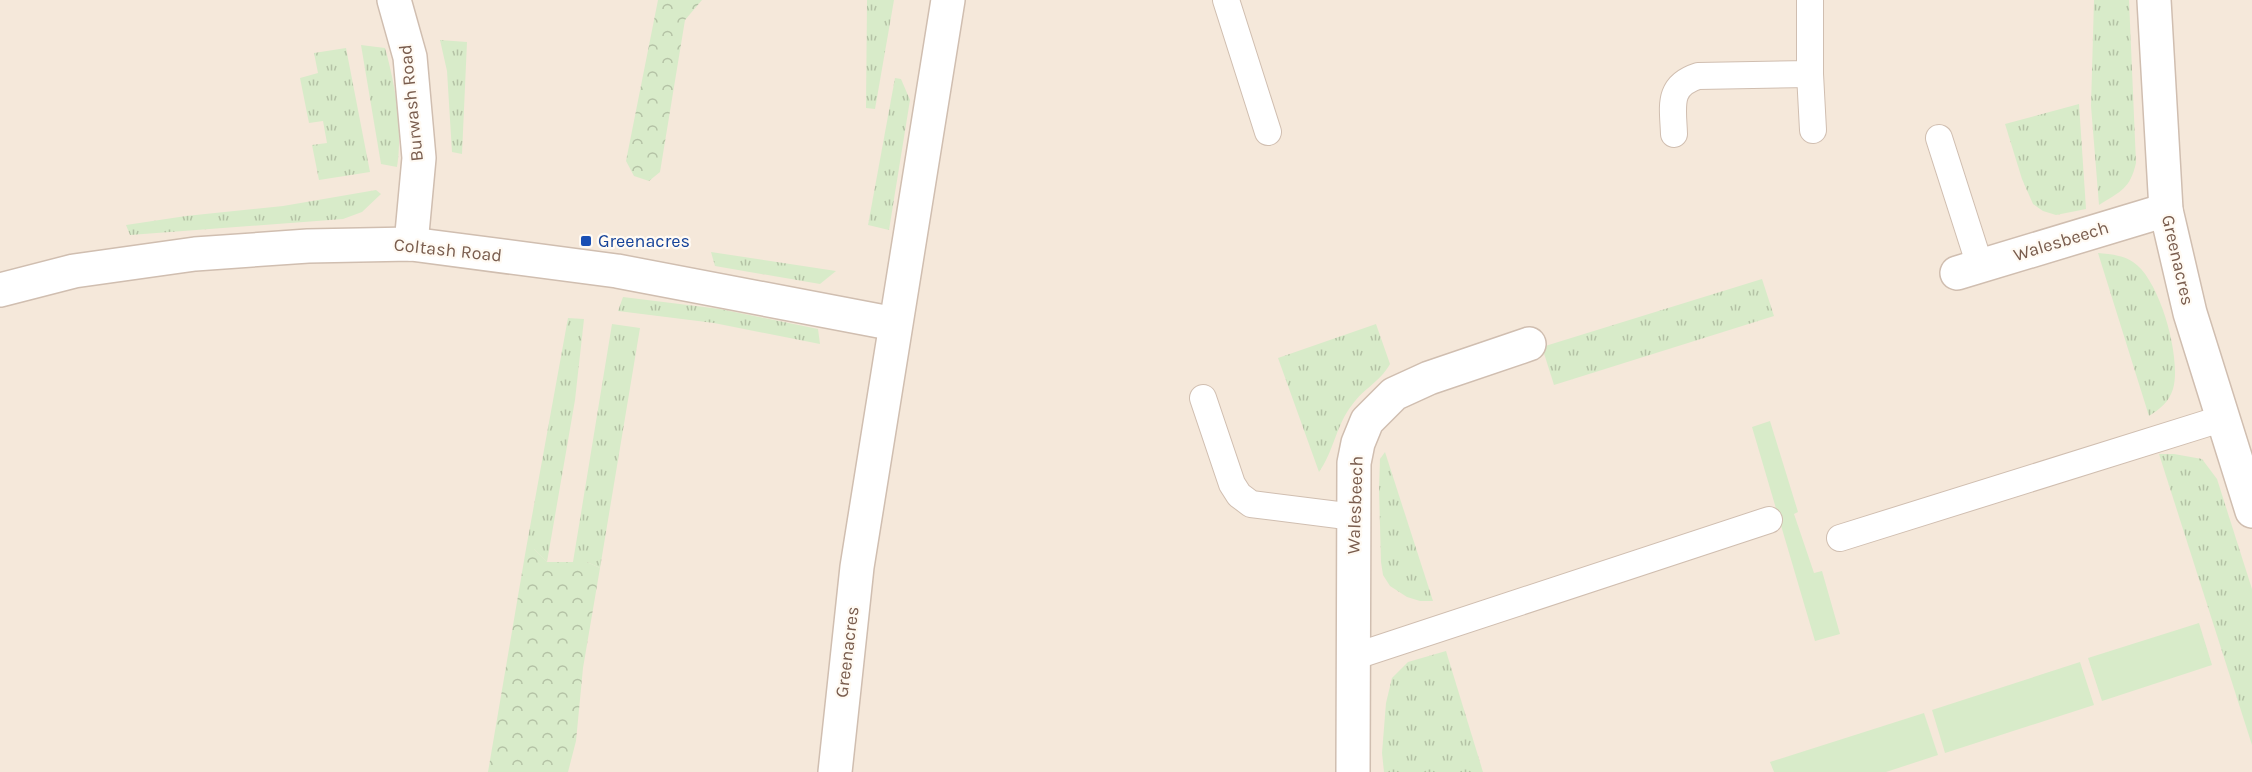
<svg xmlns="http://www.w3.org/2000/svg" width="2252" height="772" font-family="Karla,sans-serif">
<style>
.residential{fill:#f5e8da}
.grass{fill:url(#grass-tufts)}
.forest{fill:url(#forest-crowns)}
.garden{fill:#d8ebc9}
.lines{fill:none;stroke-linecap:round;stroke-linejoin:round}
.lane-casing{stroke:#d0beb0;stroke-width:28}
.street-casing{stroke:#d0beb0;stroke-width:36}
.lane{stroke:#fff;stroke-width:26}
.street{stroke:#fff;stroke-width:33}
.transit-dot{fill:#1a4fb4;stroke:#fffaf3;stroke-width:2}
.labels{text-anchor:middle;stroke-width:4.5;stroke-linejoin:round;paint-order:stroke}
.street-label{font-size:18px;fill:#795c4d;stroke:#fffaf3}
.transit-label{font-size:18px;fill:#164399;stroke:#fffaf3;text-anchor:start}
</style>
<defs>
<pattern id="grass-tufts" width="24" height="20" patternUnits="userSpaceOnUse" patternTransform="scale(1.5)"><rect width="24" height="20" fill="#d8ebc9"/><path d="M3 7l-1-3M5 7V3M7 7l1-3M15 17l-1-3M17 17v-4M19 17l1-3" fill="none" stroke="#b4c2a5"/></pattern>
<pattern id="forest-crowns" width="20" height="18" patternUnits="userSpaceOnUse" patternTransform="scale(1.5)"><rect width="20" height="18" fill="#d8ebc9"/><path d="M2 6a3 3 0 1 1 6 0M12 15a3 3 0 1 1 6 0" fill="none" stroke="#b4c2a5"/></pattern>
</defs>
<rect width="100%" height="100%" fill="#fdf6ec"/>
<!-- residential -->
<rect class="residential" x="0" y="0" width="2252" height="772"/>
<!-- grass -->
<g class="grass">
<path d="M867,0H894L875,109L866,108Z"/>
<path d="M2094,0H2129L2136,163C2130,189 2121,191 2099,205L2091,106Z"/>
<path d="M440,40L467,42L462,154L452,152L447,71Z"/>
<path d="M361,45L385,48C395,83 403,131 397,167L381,164Z"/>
<path d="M346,48L370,172L319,180L312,145L327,143L323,121L309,123L300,78L318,73L314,53Z"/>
<path d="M895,78L901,79L910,100L889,230L868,225Z"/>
<path d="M2079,104L2086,209L2056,215L2043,211L2033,204L2022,179L2005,124Z"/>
<path d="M376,190L381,194L362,212L343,219L130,235L126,225L186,216L283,206Z"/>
<path d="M711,252L836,271L820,284L715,266Z"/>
<path d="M2098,253C2109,254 2123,255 2133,262C2160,279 2182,359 2173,389C2169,402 2160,409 2149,416Z"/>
<path d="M1762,279L1774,316L1554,385L1542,347Z"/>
<path d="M623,297L720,309L818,329L820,344L714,323L618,311Z"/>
<path d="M568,318L584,319L575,400L547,562L534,549H526Z"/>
<path d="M612,324L640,328L600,568L587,562H573Z"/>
<path d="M1376,324L1390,364C1379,383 1364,388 1352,405C1336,425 1334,451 1319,472L1278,358Z"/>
<path d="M1385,452L1433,601H1420L1407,597L1390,586L1383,575L1381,562L1379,489L1380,459Z"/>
<path d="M2159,454H2174L2202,459L2217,479L2252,589V745Z"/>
<path d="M1446,651L1483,772H1384L1382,753L1386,703L1392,678L1408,662Z"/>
</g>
<!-- forest -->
<g class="forest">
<path d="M658,0H702L685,20L660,172L649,181L634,176L626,161Z"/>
<path d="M526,549H534L547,562H587L600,568L583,668L576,741L568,772H488Z"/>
</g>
<!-- garden -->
<g class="garden">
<path d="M1770,421L1798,512L1794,514L1814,573L1822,571L1840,634L1815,641L1752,427Z"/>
<path d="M2199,623L2212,665L2102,701L2088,658Z"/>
<path d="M2080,662L2094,705L1945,753L1932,710Z"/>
<path d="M1924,713L1938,755L1886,772H1774L1770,762Z"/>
</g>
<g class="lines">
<!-- lane casing -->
<g class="lane-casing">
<g id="lane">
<path d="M1226,0L1268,132"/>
<path d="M1810,74L1813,130"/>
<path d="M1674,134C1673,106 1667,86 1698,76L1810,74V0"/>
<path d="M1939,138L1980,266"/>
<path d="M1203,398L1232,484L1239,495L1251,504L1354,517"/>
<path d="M1840,538L2224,418"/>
<path d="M1353,657L1769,520"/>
</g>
</g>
<!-- street casing -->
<g class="street-casing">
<g id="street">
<path d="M394,0L410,57L419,158L411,244"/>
<path d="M2154,0L2166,210L2190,313L2252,511"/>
<path d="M1957,273L2166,210"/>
<path d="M0,290L74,271L195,254L308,246L411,244L617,271L895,324"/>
<path d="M835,772L857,567L948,0"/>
<path d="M1353,772L1354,463L1358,443L1367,421L1394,394L1429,378L1529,344"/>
</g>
</g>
<!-- lane -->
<use href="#lane" class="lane"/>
<!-- street -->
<use href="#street" class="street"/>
</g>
<!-- markers -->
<rect class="transit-dot" x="580" y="235" width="12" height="12" rx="3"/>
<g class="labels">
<!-- street labels -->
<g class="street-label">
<text transform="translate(411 103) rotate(-96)" y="6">Burwash Road</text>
<text transform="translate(2061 241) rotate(-17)" y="6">Walesbeech</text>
<text transform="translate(448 250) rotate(6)" y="6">Coltash Road</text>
<text transform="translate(2178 260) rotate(77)" y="6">Greenacres</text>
<text transform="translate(1355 505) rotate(-88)" y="6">Walesbeech</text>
<text transform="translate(847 652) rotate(-83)" y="6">Greenacres</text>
</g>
<!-- transit labels -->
<g class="transit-label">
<text x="598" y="247">Greenacres</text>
</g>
</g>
</svg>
